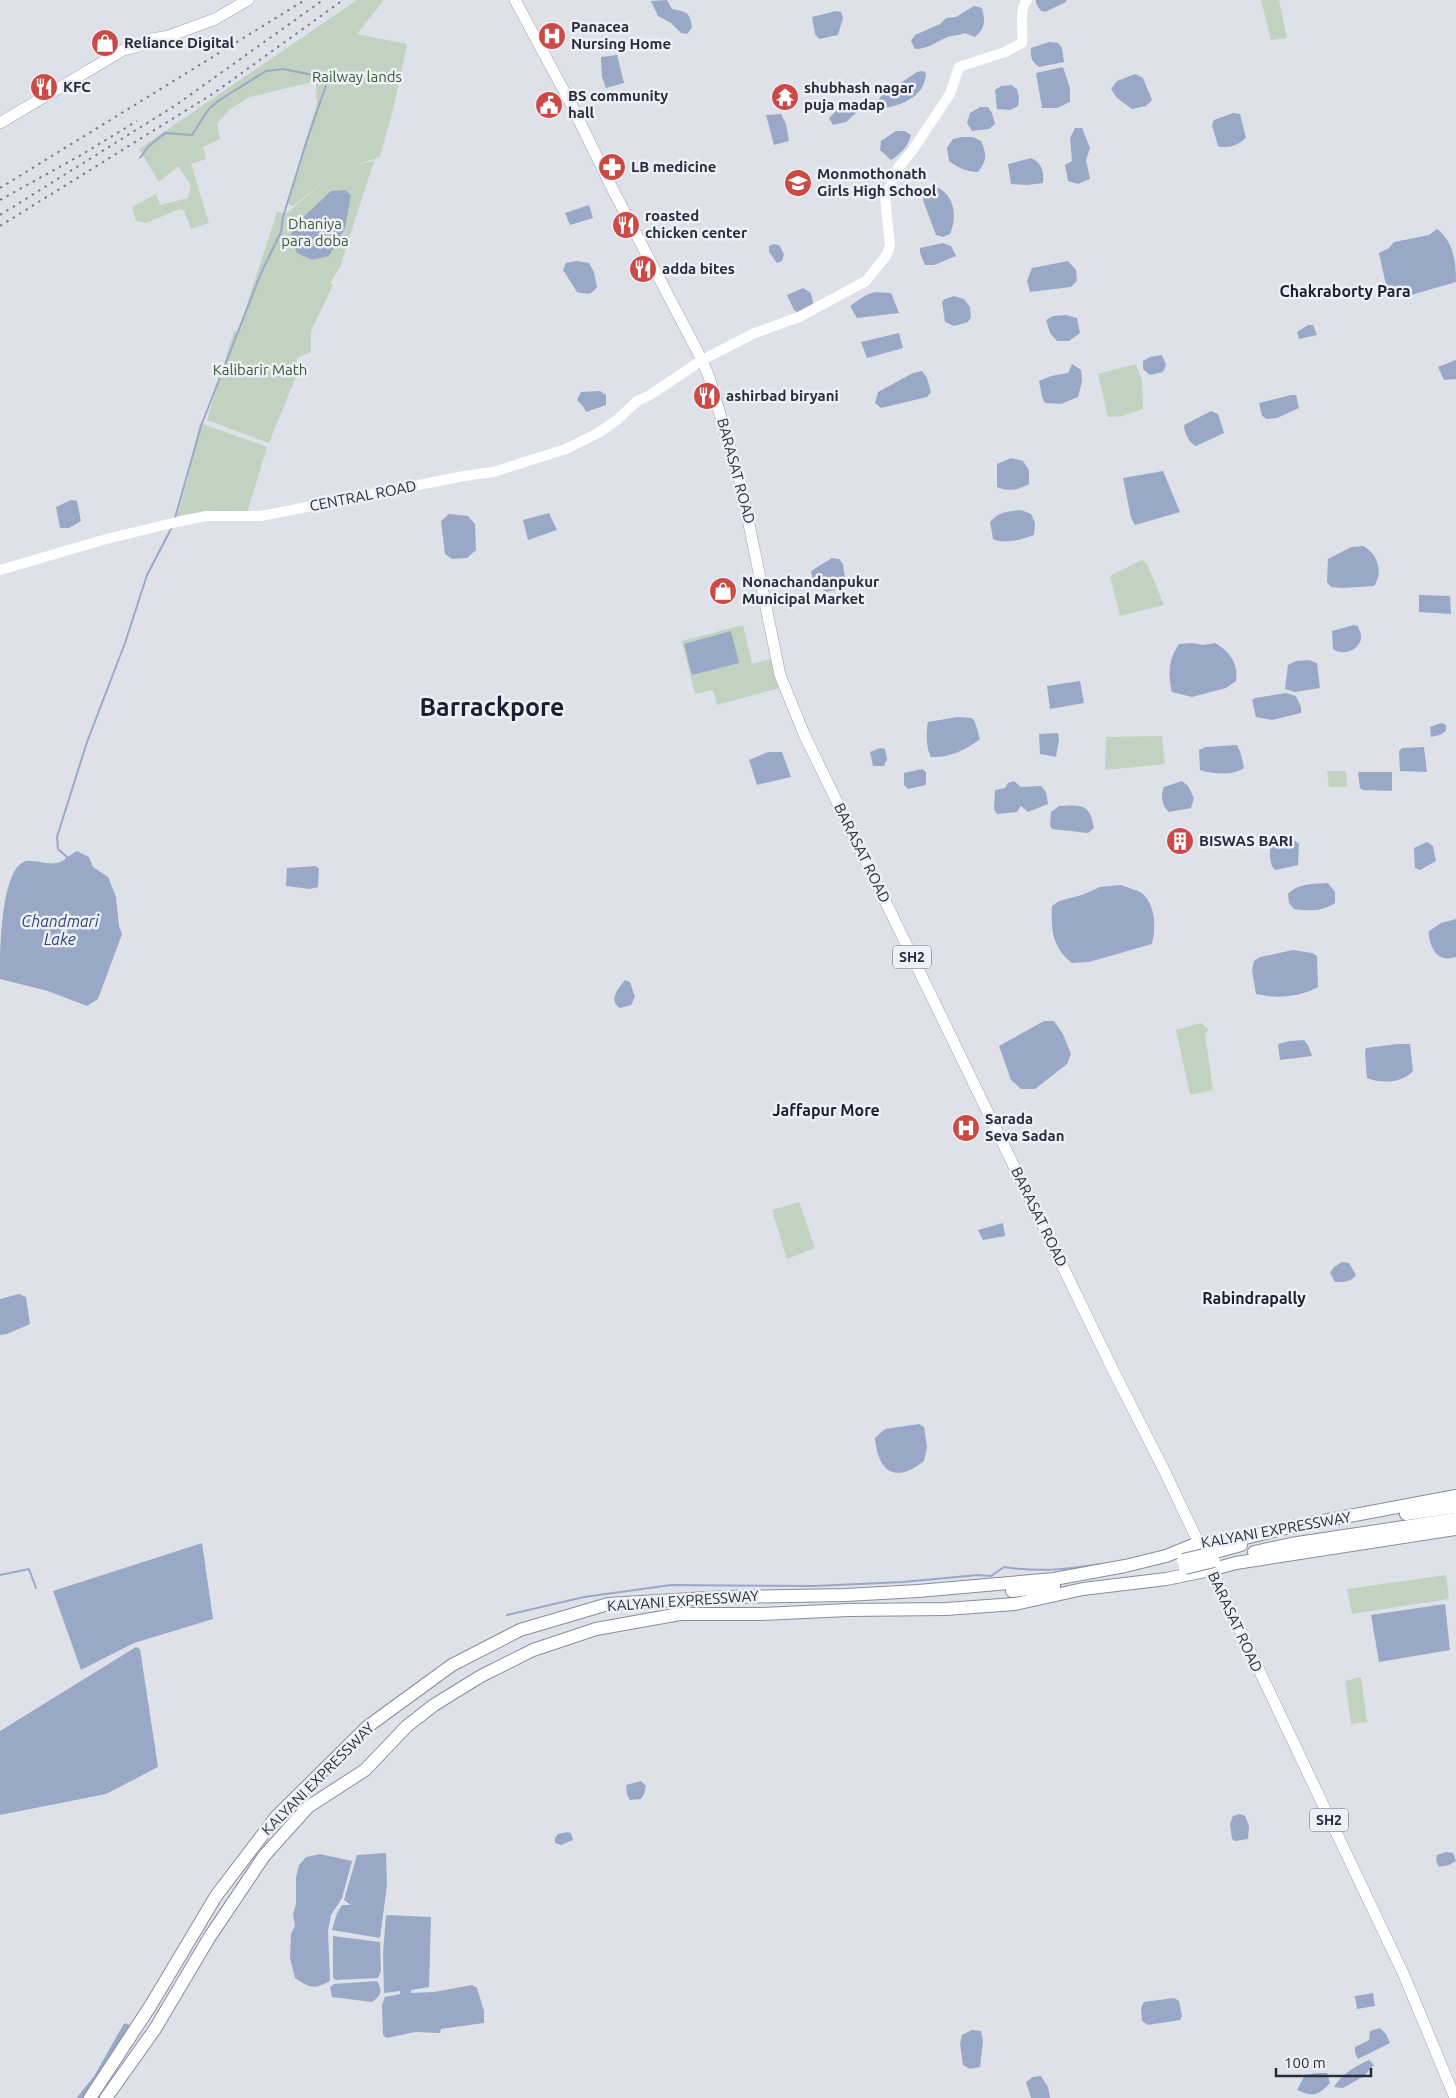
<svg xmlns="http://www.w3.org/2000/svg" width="1456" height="2098" font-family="Ubuntu,sans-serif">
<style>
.green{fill:#c1d2c0}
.water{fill:#9aa8c8}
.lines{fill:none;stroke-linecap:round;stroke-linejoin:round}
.stream{stroke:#9aa8c8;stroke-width:2}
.canal{stroke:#9aa8c8;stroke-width:7}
.primary-casing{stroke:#9ea3b4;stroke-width:12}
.highway-casing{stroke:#878c9f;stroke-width:14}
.secondary{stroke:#fff;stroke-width:10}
.primary{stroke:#fff;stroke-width:11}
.highway{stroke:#fff;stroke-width:12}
.rail{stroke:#797d91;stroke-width:2;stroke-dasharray:2.5 5;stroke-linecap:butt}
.highway-bridge-casing{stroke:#878c9f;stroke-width:14;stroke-linecap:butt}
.highway-bridge{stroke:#fff;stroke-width:12}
.labels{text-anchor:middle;stroke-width:5;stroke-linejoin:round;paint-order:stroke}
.shield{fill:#eef0f6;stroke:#636776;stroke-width:1}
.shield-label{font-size:14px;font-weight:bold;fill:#282c3f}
.poi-label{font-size:15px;font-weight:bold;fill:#282c3f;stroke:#eef0f6;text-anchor:start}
.park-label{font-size:15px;fill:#365b36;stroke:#eef0f6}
.street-label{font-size:15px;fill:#282c3f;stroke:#eef0f6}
.neighbourhood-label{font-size:16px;font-weight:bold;fill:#1a1e30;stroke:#eef0f6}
.water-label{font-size:16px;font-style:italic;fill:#334472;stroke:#eef0f6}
.town-label{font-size:25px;font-weight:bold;fill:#1a1e30;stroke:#eef0f6}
</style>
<rect width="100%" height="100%" fill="#dfe1e8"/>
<!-- green -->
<g class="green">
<path d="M357,0H384L357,34L407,44L394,106L380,157L355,165L374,161L340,267L330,283L333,285L311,331V352L297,358V374L269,443L207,420L234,331L238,332L277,212L287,213L327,179L293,206L287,204L317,103L316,81L250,97L230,109L217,124L220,139L203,147L206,159L191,164L209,223L191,229L184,211L180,209L146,223L136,221L132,207L156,194L160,205L188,198L191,186L178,166L159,182L139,149Z"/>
<path d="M1261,0H1279L1287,38L1271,40Z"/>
<path d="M1136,364L1142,380L1143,409L1122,416L1108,417L1098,374Z"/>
<path d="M200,423L267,447L247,513L176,521L188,477Z"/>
<path d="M1142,560L1147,564L1164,605L1120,616L1110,576Z"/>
<path d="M743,625L752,664L774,658L783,687L717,705L713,690L695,694L682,641Z"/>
<path d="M1162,736L1165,764L1105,770L1106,737Z"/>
<path d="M1327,771H1346L1347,787H1329Z"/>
<path d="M1201,1023L1208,1029L1205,1034L1213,1090L1190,1095L1176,1030Z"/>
<path d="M799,1202L815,1248L787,1259L772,1210Z"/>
<path d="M1446,1575L1449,1599L1352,1614L1347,1589Z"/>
<path d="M1361,1677L1367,1722L1351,1724L1345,1681Z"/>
</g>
<!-- water -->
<g class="water">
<path d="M667,0L672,9C687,12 690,12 692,28L687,34L681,33L671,23L658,16L651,1Z"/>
<path d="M1036,0H1066V2L1045,12L1040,10L1036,3Z"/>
<path d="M974,6L982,8C985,21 986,28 975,37L965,33C958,36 951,35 945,38C934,43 928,49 915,49L911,41L915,35L940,24L946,18L956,17Z"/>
<path d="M836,11L841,12L843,18L838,35L819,39L815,34L812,17Z"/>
<path d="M1049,42L1058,43L1062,48L1064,62L1039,67C1032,62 1030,57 1031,48Z"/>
<path d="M617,55L624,83L606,88L602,77L601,57Z"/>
<path d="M1063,67L1070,88V102L1057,108H1042L1036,73Z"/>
<path d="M922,71L926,73C925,98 900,106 879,109L876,104L881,96L917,72Z"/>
<path d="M1135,74L1143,78L1152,100L1146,106L1132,109L1117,98L1111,89L1117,81Z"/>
<path d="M1011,85L1017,89L1019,97L1018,106L1010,110L997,109L995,90L1001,86Z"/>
<path d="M854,107L857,112L846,122L833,125L829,118L837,110Z"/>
<path d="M980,107H988L992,113L995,124L989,129L972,131L967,123L970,113Z"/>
<path d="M1233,113L1240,114L1246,138C1239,144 1228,150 1218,146L1212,125L1214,120Z"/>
<path d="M781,114L786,124L789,141L774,145L766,115Z"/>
<path d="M1075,128H1082L1090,148L1086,160L1090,179L1078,184L1068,181L1065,165L1072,161L1070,138Z"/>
<path d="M896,131H905L911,135C908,146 901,154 891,160L880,150L881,141Z"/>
<path d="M962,137H973L981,141C987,155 987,160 978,172C966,172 959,168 949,161L947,148L953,139Z"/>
<path d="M1031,158C1042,163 1044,171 1043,183L1027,185L1011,184L1008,164Z"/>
<path d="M939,188C955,198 957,217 950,234L943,237L936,235L923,200L925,191Z"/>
<path d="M345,190L351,195L345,228L329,256L312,260L297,253L290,239L294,226L331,191Z"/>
<path d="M589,205L593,218L570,225L565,213Z"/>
<path d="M1437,229C1454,242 1456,262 1456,282L1408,296L1391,298L1386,285L1379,253L1389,248L1394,242L1429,235Z"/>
<path d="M943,243L951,246L956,256L934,265H925L920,253V248Z"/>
<path d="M774,244L779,245L784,254L782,261L777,263L769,252V246Z"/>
<path d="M576,261L589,263L594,272L597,287C591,296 586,294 577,292L563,270L566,263Z"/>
<path d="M1068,261L1076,270L1077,281L1071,287L1030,292L1027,281L1032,268Z"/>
<path d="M803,288L811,293L814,307L799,314L794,310L787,295Z"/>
<path d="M875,292L891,293L899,313L857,318L850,306L866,295Z"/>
<path d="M954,296L964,299L970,307L971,317L968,322L954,326L945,322L942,302L945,299Z"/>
<path d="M1066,315L1077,318L1080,333L1069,341H1057L1050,333L1046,320L1053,316Z"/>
<path d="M1308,325H1313L1317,335L1299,339L1297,332Z"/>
<path d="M899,333L903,348L867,358L861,342Z"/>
<path d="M1162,355L1166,365L1163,372L1150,375L1143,369V361L1150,357Z"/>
<path d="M1456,360V379L1444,380L1438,367Z"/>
<path d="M1072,364L1081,370L1082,381L1078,397L1061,404L1045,403L1042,397L1039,381L1051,376L1068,373Z"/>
<path d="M922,371L927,378L931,392L927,397L881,408L875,403L878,392L913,373Z"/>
<path d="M600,391L606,395V405L586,412L583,406L577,400L581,392Z"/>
<path d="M1291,395H1296L1299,408L1277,418L1267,419L1262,416L1259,403Z"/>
<path d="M1211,411L1218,414L1224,433L1196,446C1189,443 1184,432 1184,425Z"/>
<path d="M1011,458L1023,461L1029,470V484C1018,490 1008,492 997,487V464Z"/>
<path d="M1163,471L1180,512L1135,525L1131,518L1123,478Z"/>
<path d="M71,500L77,501L81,521L69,528H60L56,507Z"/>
<path d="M1021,510L1031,514L1035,523L1034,535C1023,539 1004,545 993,539L990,522C998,512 1009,511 1021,510Z"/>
<path d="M549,513L557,530L528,540L523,520Z"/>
<path d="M449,514L468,516L475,524L476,550L467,558L452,559L445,554L441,521Z"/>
<path d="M1363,546C1377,553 1384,572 1374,586L1342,588L1331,587L1327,582L1328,559L1351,547Z"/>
<path d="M832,558L839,559L843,564L846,585L840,589L826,592L813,581L811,571Z"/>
<path d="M1419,595L1450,596L1451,614L1419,612Z"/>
<path d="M1354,625L1358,626C1359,630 1362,635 1361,639C1358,651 1343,656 1333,649L1332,631Z"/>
<path d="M731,631L739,663L692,675L684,644Z"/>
<path d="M1192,643L1203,645L1215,643C1229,651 1239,663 1236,681L1226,688L1192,697L1172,692C1168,674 1168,660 1179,644Z"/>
<path d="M1309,660L1317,663L1320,688L1295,692L1285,689L1288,665L1296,661Z"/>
<path d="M1080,681L1084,703L1050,709L1047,686Z"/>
<path d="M1286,693L1296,696L1301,707V713L1272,720L1256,717L1252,700L1255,698Z"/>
<path d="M957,717L972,718L975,722L980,739C966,750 949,758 931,757C926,749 926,732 928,722Z"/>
<path d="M1441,723L1446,725V731L1440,735L1431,737L1430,727Z"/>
<path d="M1058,733L1059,740L1056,757L1040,754L1039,734Z"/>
<path d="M1237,745L1241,754L1244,768C1233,776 1212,774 1200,770L1199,750L1205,747Z"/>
<path d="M1424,747L1427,772L1400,771L1399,751L1402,748Z"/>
<path d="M880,748L885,749L887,759L884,766H873L870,752Z"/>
<path d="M768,752H782L791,777L757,785L749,760Z"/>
<path d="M922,769L926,772V785L908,789L904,785V773Z"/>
<path d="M1358,772H1392V791L1363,790L1360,788Z"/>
<path d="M1014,781L1021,787L1041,786L1046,792L1048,804L1028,812L1021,806L1017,812L997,814L994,809L995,790L1005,788L1008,783Z"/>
<path d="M1182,781L1188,786L1194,798L1191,808L1169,812C1162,807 1160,795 1164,787Z"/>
<path d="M1059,806C1081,805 1090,803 1094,828L1088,833L1052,829L1050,825L1051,812Z"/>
<path d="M1272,840H1294L1299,844L1298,865L1276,870L1273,868C1269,860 1269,849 1272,840Z"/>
<path d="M1427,842L1433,846L1436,861L1420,870L1415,868L1414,848Z"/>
<path d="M77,851L89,857L93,867L108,877L116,897L119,926L122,934L98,999L87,1006L48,991L0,979C0,954 0,868 26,861C36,860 47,865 57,863C63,862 71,854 77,851Z"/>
<path d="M316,866L319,869L318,887L310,889L286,886L287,868Z"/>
<path d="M1328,883L1335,892V903C1322,912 1309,911 1294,909L1289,903L1288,894C1298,883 1314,884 1328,883Z"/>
<path d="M1121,885C1127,888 1138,890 1143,894C1156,907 1156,928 1152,944L1089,962L1072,963C1052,947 1051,930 1052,906L1059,901L1082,895L1100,887Z"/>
<path d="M1456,919V957C1452,958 1447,959 1444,958C1433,956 1428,939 1429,931L1441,923Z"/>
<path d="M1293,950L1312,953L1317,956L1318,987C1300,997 1277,999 1256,994L1252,970L1254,961L1260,957Z"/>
<path d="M625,980L630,982L635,997L631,1005L620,1008C608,1000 618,989 625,980Z"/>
<path d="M1044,1021H1054L1063,1034L1071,1054L1067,1064L1035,1089H1021L1011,1080L999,1046Z"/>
<path d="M1304,1040L1308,1045L1312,1056L1280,1060L1278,1044L1290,1041Z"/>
<path d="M1397,1044H1410L1413,1071C1403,1083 1381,1084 1367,1078L1365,1053L1366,1048Z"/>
<path d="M1003,1223L1005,1236L983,1240L978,1230Z"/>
<path d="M1342,1262L1349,1263L1356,1275C1352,1282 1343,1282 1335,1282L1330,1273L1334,1267Z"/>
<path d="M19,1294L26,1297L30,1324L7,1334L0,1335V1299Z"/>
<path d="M919,1424L924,1427L927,1447L924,1461C895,1484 878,1472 875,1438L885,1429Z"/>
<path d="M202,1543L213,1619L134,1643L81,1670L53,1591Z"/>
<path d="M1445,1604L1450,1650L1379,1662L1371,1615Z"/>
<path d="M136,1647L140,1649L158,1767L106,1794L0,1815V1731Z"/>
<path d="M641,1781L646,1786L644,1794L641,1799L630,1800L627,1795L626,1785Z"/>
<path d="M1240,1814L1245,1816L1249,1826L1248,1839L1235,1841L1232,1839L1230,1824L1233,1816Z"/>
<path d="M567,1832L571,1833L573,1840L561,1845L555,1843V1838L558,1834Z"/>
<path d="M1446,1852L1453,1853L1456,1861L1449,1865L1439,1867L1436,1860L1437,1855Z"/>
<path d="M386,1853L387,1885L380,1938L332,1930L337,1913L342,1905H351L344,1900L357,1855Z"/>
<path d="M320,1854L352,1861L342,1898L331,1915L328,1931L330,1981C313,1990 310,1988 295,1978L290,1958L291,1934L295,1926L293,1914L296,1904V1877L299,1865L306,1857Z"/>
<path d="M386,1915L431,1917L429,1987L411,1990V1993L434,1992L472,1985L477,1988L484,2011V2023L441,2029L440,2033L415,2032L387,2038L383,2035L382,2005L385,1997L400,1994V1991L384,1993L383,1954Z"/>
<path d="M333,1936L380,1942L381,1971L378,1978L335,1980L333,1977Z"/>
<path d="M377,1981C383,1991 381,1996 372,2002L332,1997L330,1987L334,1984Z"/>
<path d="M1373,1993L1375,2006L1357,2009L1355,1996Z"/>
<path d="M1174,1998L1179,2001L1182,2016L1180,2020L1148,2025L1142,2021L1141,2008L1144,2002Z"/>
<path d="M1380,2028L1386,2034L1390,2043L1358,2059L1355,2053V2047L1369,2040L1370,2031Z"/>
<path d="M972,2030L981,2031L983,2041L980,2067L970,2069L963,2065L960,2044L962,2035Z"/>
<path d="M1369,2060L1374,2065L1364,2076L1343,2088L1334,2087C1343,2073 1354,2067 1369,2060Z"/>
<path d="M1317,2073H1327L1330,2083C1318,2096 1313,2097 1297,2090L1305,2075Z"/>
<path d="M1041,2076L1048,2087L1050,2098H1031L1026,2082L1033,2077Z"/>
</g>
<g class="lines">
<!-- stream -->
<g class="stream">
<path d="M140,158L148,147L165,133L192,135L208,110L218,101L266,71L283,69L323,77L326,85L307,140L283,217L281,232L261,273L201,426L175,518"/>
<path d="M67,857L58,849L57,837L87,742L125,643L147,575L172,527"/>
<path d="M0,1575L29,1569L36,1588"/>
<path d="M507,1615L584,1597L671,1585L814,1586L903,1582L978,1575L991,1576L1004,1567C1039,1572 1065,1570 1100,1564"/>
</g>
<!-- canal -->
<path class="canal" d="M81,2098L97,2078L126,2027"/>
<!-- primary casing -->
<g class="primary-casing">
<g id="primary">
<path d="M515,0L571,104L614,192L702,360L709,377L741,485L780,675L804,734L1113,1370L1164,1470L1404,1975L1455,2098"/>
<path d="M0,123L123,50L136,47L152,39L169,36L215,19L248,0"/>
</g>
</g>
<!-- highway casing -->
<g class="highway-casing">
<g id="highway">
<path d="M1406,1514L1456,1507"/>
<path d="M1254,1552L1291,1544L1456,1519"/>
<path d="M1212,1553L1241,1545"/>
<path d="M1012,1591L1054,1586"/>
<path d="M90,2098L151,2005L216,1896L276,1817L367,1727L452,1665L520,1630L608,1604L725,1597L846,1595L918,1591L1054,1579L1125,1566L1166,1556L1198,1543L1241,1539L1286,1528L1456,1496"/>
<path d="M106,2098L155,2029L209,1938L264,1856L308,1807L365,1770L407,1726L434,1705L481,1676L533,1650L596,1629L680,1614H761L848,1610L946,1609L1015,1604L1083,1589L1166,1579L1210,1570L1236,1563L1456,1529"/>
</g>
</g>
<!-- secondary -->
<path class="secondary" d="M0,570L110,538L181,521L206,516H261L464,476L493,472L566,449L598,433L617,420L637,401L650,395L702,360L755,333L799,317L866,281L886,256L890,246L885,197L898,168L912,151L950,94L959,67L1005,52L1022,43C1024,30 1018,11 1027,0"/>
<!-- primary -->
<use href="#primary" class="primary"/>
<!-- highway -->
<use href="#highway" class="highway"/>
<!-- rail -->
<g class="rail">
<path d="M0,188L305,0"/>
<path d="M0,200L81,155L137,121"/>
<path d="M0,215L176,105L323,0"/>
<path d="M0,226L214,93L343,0"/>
</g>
<!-- highway-bridge casing -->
<g class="highway-bridge-casing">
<g id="highway-bridge">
<path d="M1183,1560L1212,1553"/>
<path d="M1185,1568L1214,1561"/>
</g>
</g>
<!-- highway-bridge -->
<use href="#highway-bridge" class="highway-bridge"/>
</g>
<!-- icons -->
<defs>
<g id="hospital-disc" transform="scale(1.4375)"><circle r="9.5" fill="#cc4945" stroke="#eef0f6"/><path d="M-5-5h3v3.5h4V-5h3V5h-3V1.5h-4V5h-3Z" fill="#fff"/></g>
<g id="shop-disc" transform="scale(1.4375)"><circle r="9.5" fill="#cc4945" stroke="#eef0f6"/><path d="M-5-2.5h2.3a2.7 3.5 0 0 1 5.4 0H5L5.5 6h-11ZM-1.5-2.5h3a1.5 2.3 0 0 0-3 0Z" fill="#fff"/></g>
<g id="restaurant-disc" transform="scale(1.4375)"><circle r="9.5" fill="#cc4945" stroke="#eef0f6"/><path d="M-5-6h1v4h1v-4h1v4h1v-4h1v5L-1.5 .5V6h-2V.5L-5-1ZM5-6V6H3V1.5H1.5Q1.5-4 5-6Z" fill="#fff"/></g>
<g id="temple-disc" transform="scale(1.4375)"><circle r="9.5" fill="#cc4945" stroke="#eef0f6"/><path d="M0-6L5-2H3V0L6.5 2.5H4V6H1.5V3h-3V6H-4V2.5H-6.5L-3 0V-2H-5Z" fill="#fff"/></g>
<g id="civic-disc" transform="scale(1.4375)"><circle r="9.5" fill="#cc4945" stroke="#eef0f6"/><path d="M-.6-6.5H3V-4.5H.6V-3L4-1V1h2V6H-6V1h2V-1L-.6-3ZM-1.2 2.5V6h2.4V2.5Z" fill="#fff"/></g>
<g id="pharmacy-disc" transform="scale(1.4375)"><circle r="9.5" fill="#cc4945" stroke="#eef0f6"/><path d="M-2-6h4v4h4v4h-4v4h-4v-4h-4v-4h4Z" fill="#fff"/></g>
<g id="school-disc" transform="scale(1.4375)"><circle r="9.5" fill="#cc4945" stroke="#eef0f6"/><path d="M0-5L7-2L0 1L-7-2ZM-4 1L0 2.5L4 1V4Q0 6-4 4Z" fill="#fff"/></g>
<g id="building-disc" transform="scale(1.4375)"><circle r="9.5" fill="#cc4945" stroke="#eef0f6"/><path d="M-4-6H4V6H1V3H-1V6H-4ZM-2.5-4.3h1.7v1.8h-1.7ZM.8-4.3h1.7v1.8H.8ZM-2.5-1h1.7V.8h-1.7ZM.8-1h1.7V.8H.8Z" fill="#fff"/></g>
</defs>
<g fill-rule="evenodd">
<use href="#hospital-disc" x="552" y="36"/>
<use href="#shop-disc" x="105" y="43"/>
<use href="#restaurant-disc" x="44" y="87"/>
<use href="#temple-disc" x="785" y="97"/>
<use href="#civic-disc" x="549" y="105"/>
<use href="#pharmacy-disc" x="612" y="167"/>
<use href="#school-disc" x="798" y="183"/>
<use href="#restaurant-disc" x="626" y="225"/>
<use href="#restaurant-disc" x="643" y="269"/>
<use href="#restaurant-disc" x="707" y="396"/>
<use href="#shop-disc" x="723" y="591"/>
<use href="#building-disc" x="1180" y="841"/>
<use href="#hospital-disc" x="966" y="1128"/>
</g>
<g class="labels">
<!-- shield labels -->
<g class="shield">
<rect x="893" y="945.5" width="38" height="23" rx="4"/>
<rect x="1310" y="1808.5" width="38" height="23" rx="4"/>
</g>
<g class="shield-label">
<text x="912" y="962">SH2</text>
<text x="1329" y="1825">SH2</text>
</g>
<!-- poi labels -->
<g class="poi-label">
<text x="571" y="32">Panacea<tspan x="571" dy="17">Nursing Home</tspan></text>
<text x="124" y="48">Reliance Digital</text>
<text x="63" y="92">KFC</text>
<text x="804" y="93">shubhash nagar<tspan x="804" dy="17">puja madap</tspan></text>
<text x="568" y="101">BS community<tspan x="568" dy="17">hall</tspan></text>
<text x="631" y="172">LB medicine</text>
<text x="817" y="179">Monmothonath<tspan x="817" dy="17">Girls High School</tspan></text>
<text x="645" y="221">roasted<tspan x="645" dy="17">chicken center</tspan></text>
<text x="662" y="274">adda bites</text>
<text x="726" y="401">ashirbad biryani</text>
<text x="742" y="587">Nonachandanpukur<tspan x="742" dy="17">Municipal Market</tspan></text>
<text x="1199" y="846">BISWAS BARI</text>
<text x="985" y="1124">Sarada<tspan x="985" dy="17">Seva Sadan</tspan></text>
</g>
<!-- park labels -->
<g class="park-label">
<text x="357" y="82">Railway lands</text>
<text x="315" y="229">Dhaniya<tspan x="315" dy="17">para doba</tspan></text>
<text x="260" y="375">Kalibarir Math</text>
</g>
<!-- street labels -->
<g class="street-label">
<text transform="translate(736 471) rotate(75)" y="5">BARASAT ROAD</text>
<text transform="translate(363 496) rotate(-11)" y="5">CENTRAL ROAD</text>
<text transform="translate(862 853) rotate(64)" y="5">BARASAT ROAD</text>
<text transform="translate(1039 1217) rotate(64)" y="5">BARASAT ROAD</text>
<text transform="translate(1276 1530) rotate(-10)" y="5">KALYANI EXPRESSWAY</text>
<text transform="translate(683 1601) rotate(-4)" y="5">KALYANI EXPRESSWAY</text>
<text transform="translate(1235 1622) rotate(65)" y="5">BARASAT ROAD</text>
<text transform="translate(318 1779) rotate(-45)" y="5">KALYANI EXPRESSWAY</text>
</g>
<!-- neighbourhood labels -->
<g class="neighbourhood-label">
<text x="1345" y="297">Chakraborty Para</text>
<text x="826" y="1116">Jaffapur More</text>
<text x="1254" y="1304">Rabindrapally</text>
</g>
<!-- water labels -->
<g class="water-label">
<text x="60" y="927">Chandmari<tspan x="60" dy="18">Lake</tspan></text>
</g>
<!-- town labels -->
<g class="town-label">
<text x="492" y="716">Barrackpore</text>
</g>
</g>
<!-- scale -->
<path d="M1276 2068v8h95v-8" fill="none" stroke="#282c3f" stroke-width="2.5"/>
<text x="1284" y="2068" font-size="15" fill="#282c3f" stroke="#eef0f6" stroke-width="4" paint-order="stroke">100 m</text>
</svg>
